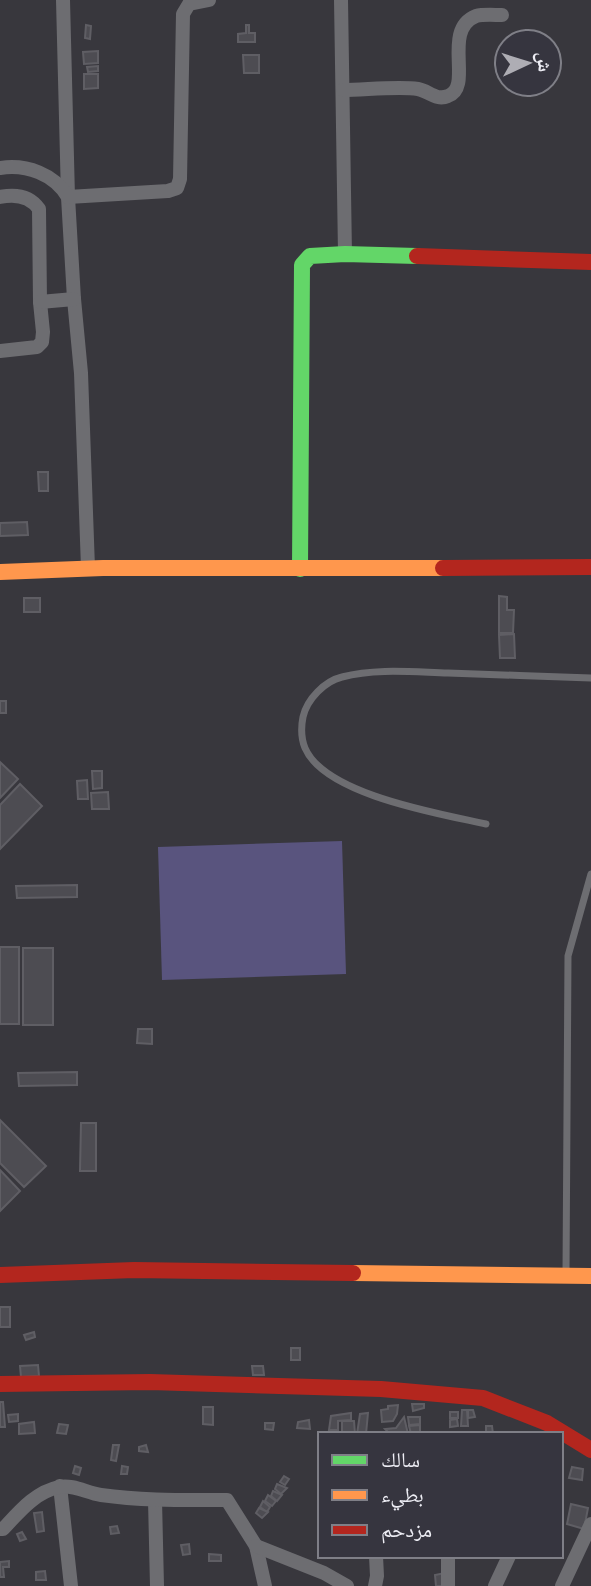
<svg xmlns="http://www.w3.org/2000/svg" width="591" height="1586" font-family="'Exo 2','Noto Naskh Arabic',sans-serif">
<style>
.green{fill:#59547e}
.building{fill:#4d4c52;stroke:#5f5e64;stroke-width:2}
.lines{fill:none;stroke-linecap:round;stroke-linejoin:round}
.lane{stroke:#6d6d71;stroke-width:7}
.street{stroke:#6d6d71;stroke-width:14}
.fast{stroke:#63d668;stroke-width:16}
.slow{stroke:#ff974d;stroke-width:16}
.jam{stroke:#b3261e;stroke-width:16}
</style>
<rect width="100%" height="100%" fill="#38373d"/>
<!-- green -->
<path class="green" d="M342,841L346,974L162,980L158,847Z"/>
<!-- building -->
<g class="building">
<path d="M86,25L91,26L90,39L85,38Z"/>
<path d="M246,25H249V33H255V42H238V34L246,33Z"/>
<path d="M98,51V63L84,64L83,52Z"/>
<path d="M243,55H259V73H244Z"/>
<path d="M98,66V71L88,72L87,67Z"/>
<path d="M84,74H98V88L84,89Z"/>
<path d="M38,472H48V491H39Z"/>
<path d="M27,522L28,535L0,536V523Z"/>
<path d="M499,596L507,597V610H514L513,633H499Z"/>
<rect x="24" y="598" width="16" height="14"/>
<path d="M514,634L515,658H500L499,635Z"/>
<rect x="0" y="701" width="6" height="12"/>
<path d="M0,762L18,779L0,798Z"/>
<path d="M92,771H102V788L93,789Z"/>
<path d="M87,780L88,799H78L77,781Z"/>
<path d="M20,784L42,806L0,849V805Z"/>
<path d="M108,792L109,809H92L91,793Z"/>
<path d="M77,885V897L17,898L16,886Z"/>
<rect x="0" y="947" width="19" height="77"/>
<rect x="23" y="948" width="30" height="77"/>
<path d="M138,1029H152V1044L137,1043Z"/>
<path d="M77,1072V1085L19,1086L18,1073Z"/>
<path d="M0,1120L46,1166L24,1187L0,1163Z"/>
<path d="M81,1123H96V1171H80Z"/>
<path d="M0,1170L20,1191L0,1211Z"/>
<rect x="0" y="1307" width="10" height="20"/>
<path d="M34,1332L35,1337L26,1340L24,1335Z"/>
<rect x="291" y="1348" width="9" height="12"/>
<path d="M38,1365L39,1376L21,1377L20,1366Z"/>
<path d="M252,1366H263L264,1375H253Z"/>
<path d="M0,1402H3L5,1427H0Z"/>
<path d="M412,1404H424V1408L413,1411Z"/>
<path d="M398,1405L397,1414L393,1421L382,1422L381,1410L388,1409V1406Z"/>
<path d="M203,1407H213V1425L203,1424Z"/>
<path d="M462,1410H467L468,1426H461Z"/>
<path d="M468,1410H473L475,1417L468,1418Z"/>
<rect x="450" y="1412" width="8" height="6"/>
<path d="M351,1413V1420L338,1421V1430H329L331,1416Z"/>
<path d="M368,1413L366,1434H357L360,1414Z"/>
<path d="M18,1414V1421L9,1422L8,1415Z"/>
<path d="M404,1417L408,1434L398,1432L390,1434L385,1429L396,1428Z"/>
<path d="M408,1417H420V1424L409,1425Z"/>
<path d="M457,1419L458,1426L450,1427V1420Z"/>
<path d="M309,1420L310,1429L297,1428L298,1422Z"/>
<path d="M342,1421H354L355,1434H342Z"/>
<path d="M34,1422L35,1433L19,1434V1424Z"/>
<path d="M265,1423H274L273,1430L265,1429Z"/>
<path d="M59,1424L68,1425L66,1434L57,1433Z"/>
<path d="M420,1425V1434H411L409,1426Z"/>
<path d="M486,1426H492L493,1434H486Z"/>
<path d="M113,1445H119L116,1461L111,1460Z"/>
<path d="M146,1445L148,1452L139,1451V1447Z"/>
<path d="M75,1466L81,1468L79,1475L73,1473Z"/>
<path d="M122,1466L128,1467L127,1474H121Z"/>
<path d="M572,1467L583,1469L582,1480L569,1478Z"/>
<path d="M284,1476L289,1479L285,1485L280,1482Z"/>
<path d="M277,1484L287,1488L281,1494L275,1489Z"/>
<path d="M273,1491L282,1495L277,1501L271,1496Z"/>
<path d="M268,1495L276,1501L272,1506L265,1501Z"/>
<path d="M263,1501L270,1507L267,1512L260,1507Z"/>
<path d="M571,1504L588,1508L584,1529L567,1524Z"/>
<path d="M259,1508L268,1512L262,1518L256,1513Z"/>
<path d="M42,1512L44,1531L37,1532L34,1513Z"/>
<path d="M117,1526L119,1533L111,1534L110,1527Z"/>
<path d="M22,1532L26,1539L20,1541L17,1534Z"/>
<path d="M189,1544L190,1554L183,1555L181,1545Z"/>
<path d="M209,1554L221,1555V1561H209Z"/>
<path d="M9,1561V1567H3L4,1577H0V1562Z"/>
<path d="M45,1571L46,1580H36V1572Z"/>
<path d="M445,1573V1586H436L435,1575Z"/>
</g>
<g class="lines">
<!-- lane -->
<g class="lane">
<path d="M486,824C441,814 325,795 305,748C301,738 301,727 303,717C307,699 325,681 342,677C376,668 413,672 448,673C496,675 543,676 591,678"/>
<path d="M566,1273L568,956L591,874"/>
</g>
<!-- street -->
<g class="street">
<path d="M63,0L68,197L74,299L81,373L88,568"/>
<path d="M341,0L345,254"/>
<path d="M343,90C364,90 398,86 418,89C429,91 436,101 448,96C474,87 441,30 476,16C483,14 494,15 502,15"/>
<path d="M0,168C27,164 54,174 68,197L168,191L177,188L180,179L183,14L189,4L209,0"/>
<path d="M0,197C15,194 30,196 39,209L40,302L43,332L42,342L37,347L0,351"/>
<path d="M40,302L74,299"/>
<path d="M60,1486L71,1586"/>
<path d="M155,1500L157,1586"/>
<path d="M0,1529H3C19,1512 35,1492 59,1487C73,1484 87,1493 101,1495C143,1501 185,1500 227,1500L256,1546L265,1586"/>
<path d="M256,1546L324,1573L347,1586"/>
<path d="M448,1556V1586"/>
<path d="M375,1586L377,1576L376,1556"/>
<path d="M495,1586L509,1556"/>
<path d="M562,1586L591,1524"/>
</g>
<!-- fast -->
<path class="fast" d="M300,569L302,265L310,256L345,254L417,256"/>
<!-- slow -->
<g class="slow">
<path d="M0,572L103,568H443"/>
<path d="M353,1273L591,1276"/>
</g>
<!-- jam -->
<g class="jam">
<path d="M417,256L591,262"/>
<path d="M443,568L591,567"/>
<path d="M0,1275L134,1270L353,1273"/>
<path d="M0,1384L150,1382L381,1389L483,1398L547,1423L591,1450"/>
</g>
</g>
<!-- legend -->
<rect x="318" y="1432" width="245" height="126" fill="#36353f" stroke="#7f7f87" stroke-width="2"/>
<rect x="332" y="1455" width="35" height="10" fill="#63d668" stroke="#7f7f87" stroke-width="2"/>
<text x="381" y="1467" font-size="21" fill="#ededf4">سالك</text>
<rect x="332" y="1490" width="35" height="10" fill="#ff974d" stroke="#7f7f87" stroke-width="2"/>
<text x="381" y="1502" font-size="21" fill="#ededf4">بطيء</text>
<rect x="332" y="1525" width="35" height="10" fill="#b3261e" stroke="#7f7f87" stroke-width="2"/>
<text x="381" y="1537" font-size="21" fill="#ededf4">مزدحم</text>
<!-- north arrow -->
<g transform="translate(528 63) rotate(86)"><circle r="33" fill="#36353f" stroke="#7f7f87" stroke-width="2"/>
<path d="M0-5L12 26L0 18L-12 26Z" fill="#aeadb4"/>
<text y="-10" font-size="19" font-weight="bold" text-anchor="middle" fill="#ededf4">ش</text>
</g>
</svg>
